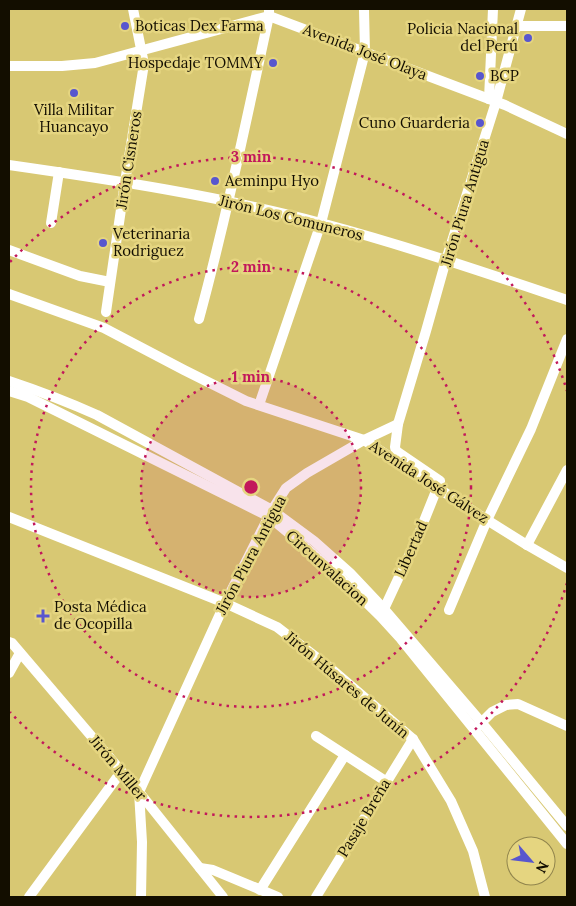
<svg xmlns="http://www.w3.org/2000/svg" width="576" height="906" font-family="Lora,serif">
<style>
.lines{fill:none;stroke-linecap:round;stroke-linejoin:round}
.minor{stroke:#fff;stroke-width:10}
.ring{fill:none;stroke:#c2185b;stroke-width:2.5;stroke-dasharray:2.5 5}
.poi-dot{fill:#5856ce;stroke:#e5d580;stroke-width:2}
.labels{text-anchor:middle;stroke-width:5;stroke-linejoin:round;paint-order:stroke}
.poi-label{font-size:15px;fill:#130e00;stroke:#e5d580;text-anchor:start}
.street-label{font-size:15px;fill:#130e00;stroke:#e5d580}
.centre{fill:#c2185b;stroke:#e5d580;stroke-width:2.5}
.ring-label{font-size:15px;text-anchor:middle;font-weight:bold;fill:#c2185b;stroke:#e5d580;stroke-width:5;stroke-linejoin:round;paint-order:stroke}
</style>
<rect width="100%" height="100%" fill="#d8c873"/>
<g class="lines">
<!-- minor -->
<g class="minor">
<path d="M517,26H567"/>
<path d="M9,66H62L95,63L269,16L505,105L567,134"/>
<path d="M489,99L493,9"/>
<path d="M9,165C114,180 219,196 321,223C404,245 486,273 567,300"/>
<path d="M51,223L59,172"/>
<path d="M9,250L80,276L110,282"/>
<path d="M9,294L104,328L184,370L246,401L364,440L487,520L527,545L567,568"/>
<path d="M106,312L125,182L144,64L133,9"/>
<path d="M199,319C226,219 247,117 269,16V9"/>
<path d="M9,381C39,391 68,402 97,415L272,510L314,541L350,573L384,609L481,722L567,826"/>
<path d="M9,391L28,397L268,516L333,570L380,616L401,639L567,844"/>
<path d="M259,405L321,223L365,52L364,9"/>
<path d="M9,517L225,603L277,627L329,667L413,739L451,801L473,851L485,897"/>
<path d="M527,545L567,470"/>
<path d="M384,609L418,536L440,481L396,451L395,447L398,424L426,331L446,260L496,102L521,9"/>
<path d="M449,610L487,520L531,429L567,339"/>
<path d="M9,642L12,643L139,792L223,897"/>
<path d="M9,673L20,653"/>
<path d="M478,726L492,712L506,705L518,704L567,726"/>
<path d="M316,736L387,782"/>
<path d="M200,868L213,870L278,897"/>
<path d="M260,890L345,755"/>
<path d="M29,897L121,772"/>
<path d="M141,897L142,842L139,792L225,603L272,510L286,488L307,473L364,440L398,424"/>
<path d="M316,897L413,739"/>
</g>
</g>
<!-- distance rings -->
<circle cx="251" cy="487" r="110" fill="#c2185b" fill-opacity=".12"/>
<g class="ring">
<circle cx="251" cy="487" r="110"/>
<circle cx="251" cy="487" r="220"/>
<path d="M567 583A330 330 0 0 1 10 712M10 262A330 330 0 0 1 567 391"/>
</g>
<!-- markers -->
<g class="poi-dot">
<circle cx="125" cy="26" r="5"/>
<circle cx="528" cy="38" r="5"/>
<circle cx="273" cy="63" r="5"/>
<circle cx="480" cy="76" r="5"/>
<circle cx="74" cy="93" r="5"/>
<circle cx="480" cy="123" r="5"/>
<circle cx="215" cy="181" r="5"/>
<circle cx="103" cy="243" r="5"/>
<path d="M40.5 608.5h5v5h5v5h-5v5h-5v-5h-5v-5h5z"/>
</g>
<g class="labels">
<!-- poi labels -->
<g class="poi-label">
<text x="135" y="31">Boticas Dex Farma</text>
<text x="518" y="34" text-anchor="end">Policia Nacional<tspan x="518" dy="17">del Perú</tspan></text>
<text x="263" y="68" text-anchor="end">Hospedaje TOMMY</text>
<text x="490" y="81">BCP</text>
<text x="74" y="115" text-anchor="middle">Villa Militar<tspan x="74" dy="17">Huancayo</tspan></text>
<text x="470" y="128" text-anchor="end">Cuno Guarderia</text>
<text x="225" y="186">Aeminpu Hyo</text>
<text x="113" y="239">Veterinaria<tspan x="113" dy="17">Rodriguez</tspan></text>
<text x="54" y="612">Posta Médica<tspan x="54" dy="17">de Ocopilla</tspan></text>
</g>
<!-- street labels -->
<g class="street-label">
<text transform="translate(365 52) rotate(21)" y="5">Avenida José Olaya</text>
<text transform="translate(129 160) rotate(-81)" y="5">Jirón Cisneros</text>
<text transform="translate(465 203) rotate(-73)" y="5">Jirón Piura Antigua</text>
<text transform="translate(291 218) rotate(14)" y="5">Jirón Los Comuneros</text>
<text transform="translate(429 482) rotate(33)" y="5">Avenida José Gálvez</text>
<text transform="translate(411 549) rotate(-66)" y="5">Libertad</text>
<text transform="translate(251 555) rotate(-62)" y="5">Jirón Piura Antigua</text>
<text transform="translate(327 568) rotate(42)" y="5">Circunvalacion</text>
<text transform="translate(347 685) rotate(40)" y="5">Jirón Húsares de Junín</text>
<text transform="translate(118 768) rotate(50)" y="5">Jirón Miller</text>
<text transform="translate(364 818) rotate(-59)" y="5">Pasaje Breña</text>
</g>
</g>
<circle cx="251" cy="487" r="8" class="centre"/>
<g class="ring-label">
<text x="251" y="162">3 min</text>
<text x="251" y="272">2 min</text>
<text x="251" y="382">1 min</text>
</g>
<!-- border -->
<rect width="576" height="906" fill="none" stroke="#130e00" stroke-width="20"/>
<!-- north arrow -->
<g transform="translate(531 861) rotate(118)"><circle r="24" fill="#e5d580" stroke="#91854d"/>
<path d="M0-4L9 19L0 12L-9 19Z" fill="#5856ce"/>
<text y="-8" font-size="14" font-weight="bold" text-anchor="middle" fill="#130e00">N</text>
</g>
</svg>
